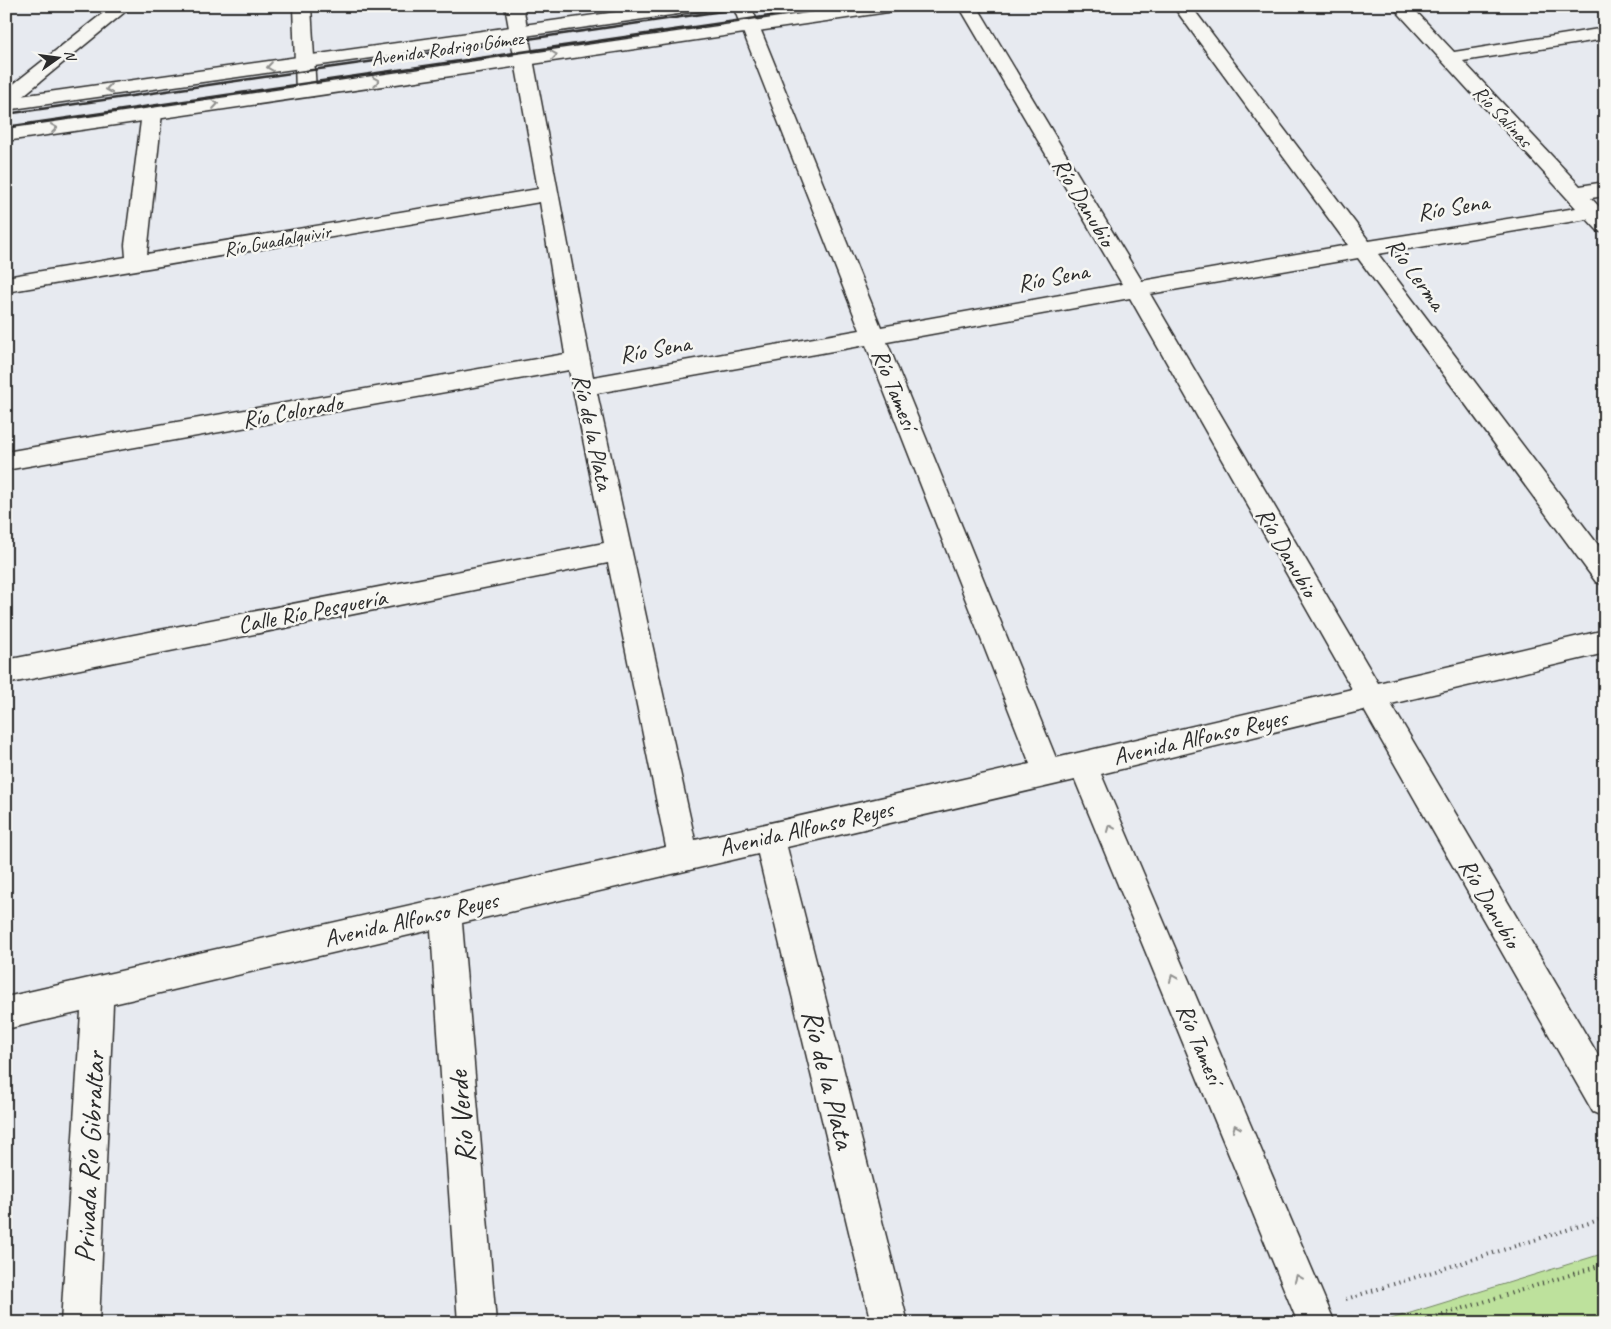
<svg xmlns="http://www.w3.org/2000/svg" width="1611" height="1329" font-family="Caveat,sans-serif">
<style>
.green{fill:#bde19c;stroke:#748664}
.lines{fill:none;stroke-linecap:round;stroke-linejoin:round}
.minor-casing{stroke:#2b2b2b;stroke-width:3}
.major-casing{stroke:#2b2b2b;stroke-width:3}
.path{stroke:#2b2b2b;stroke-width:4;stroke-dasharray:1 4.5;stroke-linecap:butt}
.minor{fill:#f6f6f2;fill-rule:evenodd}
.major{fill:#f6f6f2;fill-rule:evenodd}
.rail{stroke:#2b2b2b;stroke-width:2.5}
.oneway{stroke:#90908e}
.labels{text-anchor:middle;stroke-width:5;stroke-linejoin:round;paint-order:stroke}
.far-street-label{font-size:20px;fill:#2b2b2b;stroke:#f6f6f2}
.street-label{font-size:24px;fill:#2b2b2b;stroke:#f6f6f2}
.near-street-label{font-size:29px;fill:#2b2b2b;stroke:#f6f6f2}
</style>
<rect width="100%" height="100%" fill="#e7eaf0"/>
<filter id="ink" filterUnits="userSpaceOnUse"><feTurbulence type="fractalNoise" baseFrequency=".02" numOctaves="2"/><feDisplacementMap in="SourceGraphic" scale="10" xChannelSelector="R" yChannelSelector="G"/><feConvolveMatrix kernelMatrix="1 2 1 2 8 2 1 2 1" color-interpolation-filters="sRGB"/></filter>
<g filter="url(#ink)">
<!-- green -->
<path class="green" d="M1605,1253V1323H1378Z"/>
<g class="lines">
<!-- minor casing -->
<g class="minor-casing">
<g id="minor">
<path d="M112,6H132L13,104L6,106V90Z"/>
<path d="M293,6H311L316,92L313,96H299L296,92Z"/>
<path d="M505,6H523L593,377L860,330L733,6H751L881,327L1122,284L959,6H977L1142,281L1348,245L1173,6H1191L1369,241L1576,208L1392,6H1411L1454,52L1605,28V39L1463,61L1580,186L1605,182V196L1591,198L1605,213V233L1598,231L1587,219L1378,254L1605,554V585L1596,582L1358,258L1150,294L1378,683L1605,630V653L1391,704L1605,1067V1117L1593,1112L1364,710L1101,774L1335,1323H1298L1075,780L787,847L908,1323H871L758,854L462,923L496,1323H458L431,930L113,1004L99,1323H61L81,1012L6,1029V997L666,847L608,563L6,684V660L604,543L569,370L6,470V452L565,354L540,202L6,292V277L126,257L125,245L142,113L145,109H159L162,113L147,254L538,189ZM1130,298L1352,689L1056,758L887,342ZM866,345L1030,764L695,840L597,393Z"/>
</g>
</g>
<!-- major casing -->
<g class="major-casing">
<g id="major">
<path d="M659,6H708L705,10L699,11L6,110V98Z"/>
<path d="M856,6H904L901,10L895,11L6,141V129Z"/>
</g>
</g>
<!-- path -->
<g class="path">
<path d="M1346,1299L1605,1218"/>
<path d="M1416,1323L1605,1264"/>
</g>
<!-- minor -->
<use href="#minor" class="minor"/>
<!-- major -->
<use href="#major" class="major"/>
<!-- rail -->
<g class="rail">
<path d="M6,114L757,6"/>
<path d="M6,127L838,6"/>
</g>
</g>
<!-- one-way arrows -->
<defs><path id="oneway-chevron" d="M-2-3.5L2.5 0L-2 3.5" fill="none" stroke-width="1.6" stroke-linecap="round" stroke-linejoin="round" transform="scale(1.25)"/></defs>
<g class="oneway">
<use href="#oneway-chevron" transform="translate(554 55) rotate(-8)"/>
<use href="#oneway-chevron" transform="translate(270 67) rotate(172)"/>
<use href="#oneway-chevron" transform="translate(376 81) rotate(-9)"/>
<use href="#oneway-chevron" transform="translate(109 89) rotate(172)"/>
<use href="#oneway-chevron" transform="translate(215 104) rotate(-8)"/>
<use href="#oneway-chevron" transform="translate(54 128) rotate(-8)"/>
<use href="#oneway-chevron" transform="translate(1110 828) rotate(-113)"/>
<use href="#oneway-chevron" transform="translate(1173 978) rotate(-113)"/>
<use href="#oneway-chevron" transform="translate(1236 1128) rotate(-113)"/>
<use href="#oneway-chevron" transform="translate(1298 1278) rotate(-113)"/>
</g>
</g>
<g class="labels">
<!-- far-street labels -->
<g class="far-street-label">
<text transform="translate(447 48) rotate(-8)" y="7">Avenida Rodrigo Gómez</text>
<text transform="translate(1503 116) rotate(47)" y="7">Río Salinas</text>
<text transform="translate(277 240) rotate(-10)" y="7">Río Guadalquivir</text>
</g>
<!-- street labels -->
<g class="street-label">
<text transform="translate(1084 202) rotate(59)" y="8">Río Danubio</text>
<text transform="translate(1453 207) rotate(-9)" y="8">Río Sena</text>
<text transform="translate(1416 274) rotate(54)" y="8">Río Lerma</text>
<text transform="translate(1053 277) rotate(-11)" y="8">Río Sena</text>
<text transform="translate(655 349) rotate(-10)" y="8">Río Sena</text>
<text transform="translate(895 389) rotate(68)" y="8">Río Tamesí</text>
<text transform="translate(292 411) rotate(-10)" y="8">Río Colorado</text>
<text transform="translate(593 432) rotate(78)" y="8">Río de la Plata</text>
<text transform="translate(1287 552) rotate(60)" y="8">Río Danubio</text>
<text transform="translate(312 611) rotate(-11)" y="8">Calle Río Pesquería</text>
<text transform="translate(1200 737) rotate(-13)" y="8">Avenida Alfonso Reyes</text>
<text transform="translate(806 828) rotate(-13)" y="8">Avenida Alfonso Reyes</text>
<text transform="translate(1490 903) rotate(60)" y="8">Río Danubio</text>
<text transform="translate(411 919) rotate(-13)" y="8">Avenida Alfonso Reyes</text>
<text transform="translate(1200 1044) rotate(67)" y="8">Río Tamesí</text>
</g>
<!-- near-street labels -->
<g class="near-street-label">
<text transform="translate(829 1079) rotate(76)" y="10">Río de la Plata</text>
<text transform="translate(461 1117) rotate(-95)" y="10">Río Verde</text>
<text transform="translate(89 1157) rotate(-87)" y="10">Privada Río Gibraltar</text>
</g>
</g>
<!-- margin -->
<rect width="1611" height="1329" fill="none" stroke="#f6f6f2" stroke-width="25"/>
<rect x="12" y="12" width="1586" height="1304" fill="none" stroke="#2b2b2b" stroke-width="2" filter="url(#ink)"/>
<!-- north arrow -->
<g transform="translate(58 58) rotate(76)" stroke="#f6f6f2" stroke-width="4" paint-order="stroke">
<path d="M0-4L9 19L0 12L-9 19Z" fill="#2b2b2b"/>
<text y="-8" font-size="14" font-weight="bold" text-anchor="middle" fill="#2b2b2b">N</text>
</g>
</svg>
